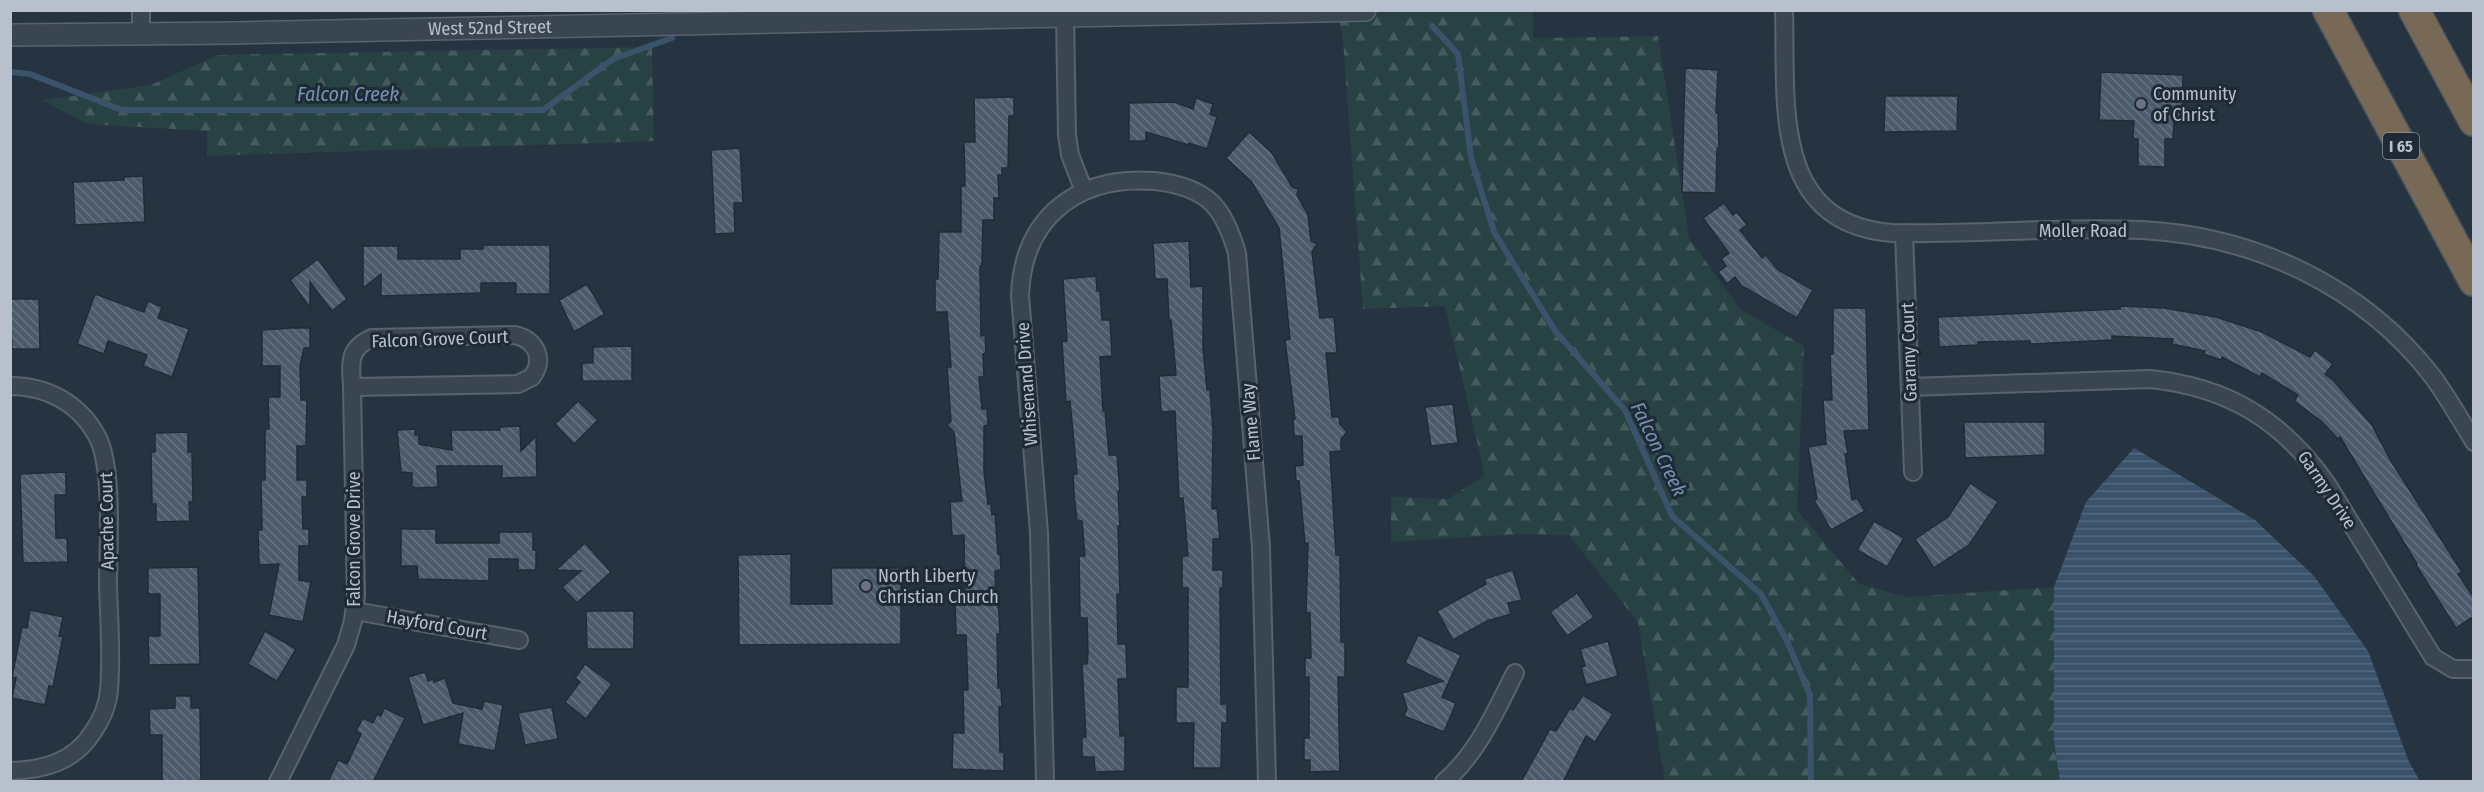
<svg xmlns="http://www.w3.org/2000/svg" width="2484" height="792" font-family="'Fira Sans Condensed',sans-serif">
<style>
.forest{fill:url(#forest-firs)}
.water{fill:url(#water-rules)}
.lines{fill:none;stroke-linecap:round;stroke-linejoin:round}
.stream{stroke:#3b526b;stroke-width:6}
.building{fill:url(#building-back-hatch);stroke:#212c39;stroke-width:1.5}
.minor-casing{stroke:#58636f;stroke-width:20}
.tertiary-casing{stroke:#58636f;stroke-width:24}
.motorway-casing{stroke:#45505c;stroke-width:33}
.minor{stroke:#3a4552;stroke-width:16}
.tertiary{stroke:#3a4552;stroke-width:21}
.motorway{stroke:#786957;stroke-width:30}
.worship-dot{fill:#6b7280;stroke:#1f2a37;stroke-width:2}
.labels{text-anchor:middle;stroke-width:6;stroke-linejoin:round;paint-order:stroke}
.shield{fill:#1f2a37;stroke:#89939f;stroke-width:1.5}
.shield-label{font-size:16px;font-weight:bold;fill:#b7c0cc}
.street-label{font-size:18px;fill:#b7c0cc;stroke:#1f2a37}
.poi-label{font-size:18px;fill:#b7c0cc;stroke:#1f2a37;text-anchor:start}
.water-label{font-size:20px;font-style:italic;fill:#7793af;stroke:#1f2a37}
</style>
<defs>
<pattern id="forest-firs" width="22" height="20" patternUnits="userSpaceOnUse" patternTransform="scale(1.5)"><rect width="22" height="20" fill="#284143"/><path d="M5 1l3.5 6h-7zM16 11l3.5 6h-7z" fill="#455b5d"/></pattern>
<pattern id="water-rules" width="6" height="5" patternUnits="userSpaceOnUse" patternTransform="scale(1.5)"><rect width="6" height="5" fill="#3b526b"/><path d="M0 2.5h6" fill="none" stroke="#55697f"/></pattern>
<pattern id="building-back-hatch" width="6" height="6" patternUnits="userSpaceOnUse" patternTransform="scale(1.5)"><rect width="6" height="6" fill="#4c5b6b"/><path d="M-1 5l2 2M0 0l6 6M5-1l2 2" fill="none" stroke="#64717f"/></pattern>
</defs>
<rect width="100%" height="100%" fill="#263442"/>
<!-- forest -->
<g class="forest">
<path d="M1338,11H1533V38L1658,36L1689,238L1740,309L1804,346L1797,510L1859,584L1907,597L2054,587V742L2060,781H1665L1638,622L1569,535L1518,534L1391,542V497L1448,499L1485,475L1445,306L1363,309L1343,40Z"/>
<path d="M652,47L654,141L207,156V131L87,124L43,100L151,85L218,55Z"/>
</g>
<!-- water -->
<path class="water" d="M2134,448L2255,520L2314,576L2368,651L2409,762L2420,781H2060L2054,742V587L2086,502Z"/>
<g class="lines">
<!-- stream -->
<g class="stream">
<path d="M1432,26L1458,54L1471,158L1494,232L1556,332L1625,410L1672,516L1761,594L1787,641L1810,695L1811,782"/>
<path d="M10,72L30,74L122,110H543L613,59L672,38"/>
</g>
</g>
<!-- building -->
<g class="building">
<path d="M1685,68L1718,70L1716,113H1718L1719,148H1717L1716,193L1682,192Z"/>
<path d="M2101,72L2183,75L2182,121H2174L2173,139H2165V167L2138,166V139L2133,138L2134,121L2099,120Z"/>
<path d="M1885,96H1958L1957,131L1884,132Z"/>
<path d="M1014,97V116H1009L1008,168H1002V175H998L999,198H994V220H983L982,266H980L981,336L985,335L986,353L983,354L984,377H979L982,409H987L988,425L984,426V471L988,504H991L992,515L995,514L998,554L1000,553L1001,570L995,571L996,605H998L999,614L1000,634H997L998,688H1001L1002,707H999L1000,752H1004V771L952,769L953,733H964L963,690H968L966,635H956L955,600H965L964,535L952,536L950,502L962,501L954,432L947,425L951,421L947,367H951L947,312H935V279H938L939,232H961V186H965L964,142H975L974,98Z"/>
<path d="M1196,98L1213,104L1210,114L1217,117L1207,149L1189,143V145L1146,132V141H1129V103L1174,102L1193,109Z"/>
<path d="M1249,132L1272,153L1292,187L1298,189L1297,195L1308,215L1311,241L1317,244L1312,252L1320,318L1334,317L1337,353H1326L1332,417H1339L1340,424L1347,432L1341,439V451L1330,452L1336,555H1340L1341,642H1345V677H1338L1340,771L1310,772V760H1304V738H1309V677H1305V658H1311L1310,613H1306L1308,543H1305L1299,481H1296L1295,466L1303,465L1302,436H1294L1293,419H1295L1285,340L1290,339L1279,228L1251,181L1226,158Z"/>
<path d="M740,148L743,203H734L735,233L715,234L711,150Z"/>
<path d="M143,176L145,222L75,225L73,182L124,180V177Z"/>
<path d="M1724,203L1733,215L1737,212L1747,225L1740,230L1762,258L1766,255L1777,269L1813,290L1797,318L1742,286L1735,277L1727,284L1718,272L1726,266L1721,259L1729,253L1703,218Z"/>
<path d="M1189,241L1191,287L1203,286V348L1207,390H1210L1213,430L1212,509L1217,508L1220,539H1213V570H1223V588H1220L1221,704H1227V723H1222L1221,768H1193L1194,723H1176V687H1188V588H1182V556H1188L1183,498H1179L1175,411L1161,412L1159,376L1176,375L1171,320H1169L1167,279H1155L1153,243Z"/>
<path d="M483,245H550V294H516V283H481V293L381,296V274L363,288V246H398V259H460V249H483Z"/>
<path d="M318,259L347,299L332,311L310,282V308L290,280Z"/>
<path d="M1096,276L1097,291H1100L1102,320H1110L1112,356L1100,357L1103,411H1105L1109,455H1117L1120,491H1118L1120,526H1118L1120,594H1117L1118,644H1126L1127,679H1118L1120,736H1125V771L1095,772L1094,757H1082V737H1086L1082,664H1087L1088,653L1087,618H1080L1079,556H1085L1082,521L1077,520L1074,494L1073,474H1077L1070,401L1066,402L1062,342L1067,341L1063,279Z"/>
<path d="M587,284L605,314L574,332L559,300Z"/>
<path d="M95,294L144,312L148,301L162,307L158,318L189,329L172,377L143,366L147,355L108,341L104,354L77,344Z"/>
<path d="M10,299H39L40,349H12Z"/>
<path d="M2120,306L2164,308L2216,317L2262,332L2310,357L2315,350L2333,364L2325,374L2333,380L2372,425L2391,461L2462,572L2458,574L2474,598V616L2456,628L2416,565L2417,564L2340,437L2338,439L2321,421L2294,401L2298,395L2262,373L2260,377L2222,357L2221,360L2204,354L2205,351L2172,344L2173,339L2112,336V340L2030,344V341L1978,342V345L1939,347L1938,317L2120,309Z"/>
<path d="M1833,308H1866L1869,430L1844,431L1848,454H1845L1852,500L1857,498L1865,511L1831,530L1814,500L1817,499L1808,447L1826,444L1823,400H1832L1830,355L1833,354Z"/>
<path d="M291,328H310V348H304L300,366L301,400H307L306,446H297V480H307V497H302L303,529H309V546H299V580L311,582L303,622L269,615L279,564L259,565L258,530H262L261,480H265V429H269L268,397H280V366H262V330Z"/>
<path d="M632,346V381H582V363H593V347Z"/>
<path d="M578,401L598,420L574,444L555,424Z"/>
<path d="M1453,404L1458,443L1431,446L1425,407Z"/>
<path d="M1964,422H2045V455L1965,458Z"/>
<path d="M520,426L521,451L536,436L537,477L502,478V466H437L438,487L416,488L412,486V473L401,472L397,430L415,429V435H419V444L452,450L451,430H500V427Z"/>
<path d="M188,432V452H192L193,502H189L190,521L156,522V504H152L151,452H155V433Z"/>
<path d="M66,472V495H55L56,538H67L68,562L23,563L20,474Z"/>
<path d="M1970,483L1998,502L1969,545L1934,568L1915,539L1948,517Z"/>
<path d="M1874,521L1904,538L1887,567L1857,550Z"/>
<path d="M401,529H436V543H499V532H533V550H536V570H518V559H489V581L418,579L417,566H401Z"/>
<path d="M585,543L611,572L577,603L562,587L581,571L556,570Z"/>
<path d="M791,554V604H832L831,568H901V644L739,645L738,555Z"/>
<path d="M198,567L200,664L149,665L148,636H160V594H148V568Z"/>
<path d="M1513,570L1522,600L1508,603L1511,614L1487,621L1453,640L1437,611L1486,584L1484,579Z"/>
<path d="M1577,593L1594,617L1567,636L1550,612Z"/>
<path d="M30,610L63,617L59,636L63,637L53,687L49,686L45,705L12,698L16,678L12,677L22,627L27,628Z"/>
<path d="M586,611H634V649H587Z"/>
<path d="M265,631L296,649L277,681L248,664Z"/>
<path d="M1418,635L1461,655L1442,697L1456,703L1444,732L1404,716L1407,708L1402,693L1443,681L1405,663Z"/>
<path d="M1608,641L1618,676L1586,685L1581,667L1585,666L1580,649Z"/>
<path d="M585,664L612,684L586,719L565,702L580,682L575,678Z"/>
<path d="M425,672L428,681L433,679L434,682L445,678L453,703L482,709L484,701L503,705L495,751L458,744L463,713L423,725L408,677Z"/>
<path d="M1583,695L1613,714L1595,742L1586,736L1563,782H1521L1550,729L1556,731L1570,708L1573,710Z"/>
<path d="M175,696H191V708H200L201,782H162V735H150L149,709L175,708Z"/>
<path d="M552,707L558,739L525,745L518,713Z"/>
<path d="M384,708L405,718L373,782H328L338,760L347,764L361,734L356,731L363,718L373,723L377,714L381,716Z"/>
</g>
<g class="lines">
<!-- minor casing -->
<g class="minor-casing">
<g id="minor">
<path d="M141,10V34"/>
<path d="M1784,10C1787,100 1769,224 1893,233C1976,235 2059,226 2142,230C2255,236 2363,286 2433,377C2448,398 2461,420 2474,442"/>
<path d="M1065,15L1067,135L1070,155L1084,191"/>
<path d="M1904,233L1913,472"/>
<path d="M515,335C536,340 545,359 532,377L518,384L352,387C351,363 347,349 372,338Z"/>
<path d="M10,386C47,386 79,403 97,436C114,468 108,546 108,585C109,619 112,655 109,690C108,705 102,719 93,732C74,762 44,770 10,771"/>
<path d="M1910,387L2150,379C2228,387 2282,420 2327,484L2433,657L2453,669H2474"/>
<path d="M355,611L519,640"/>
<path d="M278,782L346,645L353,621L356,596L352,387"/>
<path d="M1045,782L1039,533L1020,295C1023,217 1078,175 1154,181C1174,183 1198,189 1213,204C1225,217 1232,236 1237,253L1261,547L1267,782"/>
<path d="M1444,782C1478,753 1495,712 1515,673"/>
</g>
</g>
<!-- tertiary casing -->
<g class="tertiary-casing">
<g id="tertiary">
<path id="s1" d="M10,35L235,33L1365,10"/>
</g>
</g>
<!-- motorway casing -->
<g class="motorway-casing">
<g id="motorway">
<path d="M2328,10L2474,281"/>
<path d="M2414,10L2474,121"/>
</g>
</g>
<!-- minor -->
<use href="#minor" class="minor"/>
<!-- tertiary -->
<use href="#tertiary" class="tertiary"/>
<!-- motorway -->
<use href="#motorway" class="motorway"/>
</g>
<!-- markers -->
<g class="worship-dot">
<circle cx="2141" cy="104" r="6"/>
<circle cx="866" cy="586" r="6"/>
</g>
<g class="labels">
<!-- shield labels -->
<rect class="shield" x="2383" y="133" width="36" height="26" rx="4.5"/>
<g class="shield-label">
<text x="2401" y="152">I 65</text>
</g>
<!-- street labels -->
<g class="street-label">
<text dy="6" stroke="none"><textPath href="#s1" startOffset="480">West 52nd Street</textPath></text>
<text x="2083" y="237">Moller Road</text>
<text transform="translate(440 339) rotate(-2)" y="6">Falcon Grove Court</text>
<text transform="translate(1909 352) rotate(-92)" y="6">Garamy Court</text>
<text transform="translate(1027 384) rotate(-94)" y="6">Whisenand Drive</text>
<text transform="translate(1251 422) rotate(-95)" y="6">Flame Way</text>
<text transform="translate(2327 490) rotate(56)" y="6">Garmy Drive</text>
<text transform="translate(107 521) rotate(-91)" y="6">Apache Court</text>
<text transform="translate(354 539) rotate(-90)" y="6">Falcon Grove Drive</text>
<text transform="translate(437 625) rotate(10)" y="6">Hayford Court</text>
</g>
<!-- poi labels -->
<g class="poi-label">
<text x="2153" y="100">Community<tspan x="2153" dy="21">of Christ</tspan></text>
<text x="878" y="582">North Liberty<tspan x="878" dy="21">Christian Church</tspan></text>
</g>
<!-- water labels -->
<g class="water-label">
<text x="348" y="101">Falcon Creek</text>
<text transform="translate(1659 449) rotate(64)" y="7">Falcon Creek</text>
</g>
</g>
<!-- border -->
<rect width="2484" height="792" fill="none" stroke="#b7c0cc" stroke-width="24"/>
</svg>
